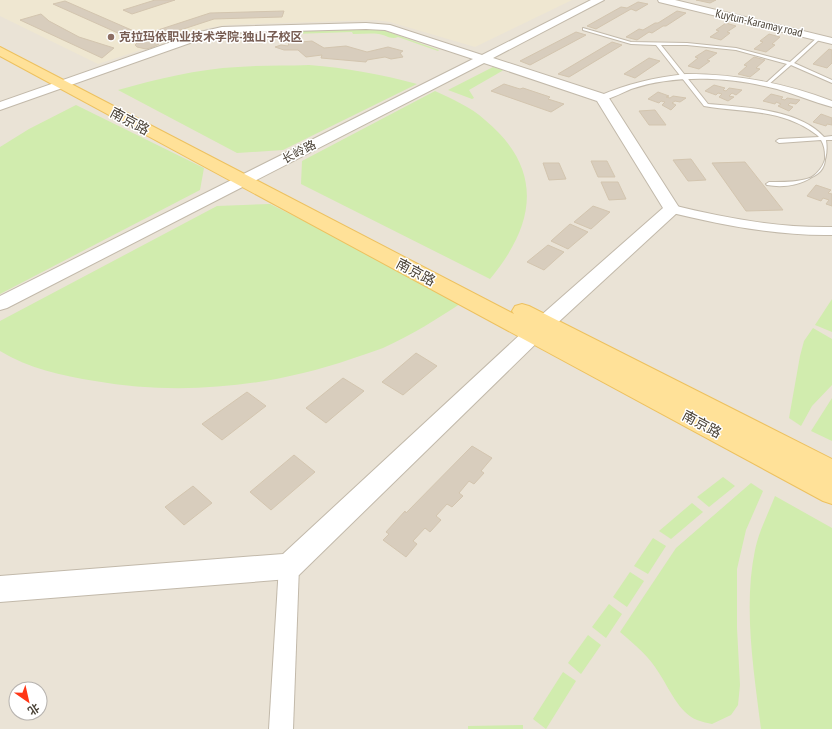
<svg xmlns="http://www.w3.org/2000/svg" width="832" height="729" font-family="'PT Sans Narrow','Noto Sans SC',sans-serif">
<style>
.residential{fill:#eae3d6;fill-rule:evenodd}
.education{fill:#efe7d1}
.green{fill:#d1ecae}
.building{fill:#d8cdbd;stroke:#d3c5af}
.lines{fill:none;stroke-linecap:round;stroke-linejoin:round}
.service-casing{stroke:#c2b9aa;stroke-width:2}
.minor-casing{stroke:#c2b9aa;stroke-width:2}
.tertiary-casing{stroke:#c2b9aa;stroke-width:2}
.primary-casing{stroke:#edc15f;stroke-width:2}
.service{fill:#fff;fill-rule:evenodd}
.minor{fill:#fff;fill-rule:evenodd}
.tertiary{fill:#fff;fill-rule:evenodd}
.primary{fill:#ffe198;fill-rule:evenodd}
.education-dot{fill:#8d6e63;stroke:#fff;stroke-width:1.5}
.labels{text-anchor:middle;stroke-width:3;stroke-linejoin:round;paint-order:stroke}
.far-street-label{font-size:12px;fill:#4a4236;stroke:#fff}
.far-education-label{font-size:12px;font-weight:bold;fill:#785e54;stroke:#fff;text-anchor:start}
.street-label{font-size:14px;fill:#4a4236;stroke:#fff}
</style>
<rect width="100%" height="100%" fill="#f5f1e8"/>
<!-- residential -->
<path class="residential" d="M0,0H832V729H0ZM16,689H40V713H16Z"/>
<!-- education -->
<path class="education" d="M0,0H572L475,47L390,22L375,20L226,25L208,28L98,64L0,16Z"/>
<!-- green -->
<g class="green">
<path d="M356,29L383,30L439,50L438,51L398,37C391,40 386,35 379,34C371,33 362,34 353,34L352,32L293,34L291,36L284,35V33L289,31Z"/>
<path d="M309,65C346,68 381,74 417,84L283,150L237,153L118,90C157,79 197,69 238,67C262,65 285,66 309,65Z"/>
<path d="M493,67L503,70L502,71L469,90L474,98L472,99L448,90Z"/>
<path d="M435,91C452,99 471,107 485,120C544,169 536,224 490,279L301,184L302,161Z"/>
<path d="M76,105L204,168L200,190L0,294V147L29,129Z"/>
<path d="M270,204L464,301C438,319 411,335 383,348C373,352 362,355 351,359C270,387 180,396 95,381C62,376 28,368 0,351V321L217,206Z"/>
<path d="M832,299V332L815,325Z"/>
<path d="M813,328L832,339V385L812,406L801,426L789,418L800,356L804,341Z"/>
<path d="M832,398V441L811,431Z"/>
<path d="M723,477L735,486L709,507L697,497Z"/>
<path d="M751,483L763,491L746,530L737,569V628L740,685L738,705L731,715L712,724C708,723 702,722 697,720C679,713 669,688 659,673C649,656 635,645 620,632L676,548Z"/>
<path d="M775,496L832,528V729H761C754,672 743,607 755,550C759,531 768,514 775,496Z"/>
<path d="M692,503L703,512L671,539L659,531Z"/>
<path d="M653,538L666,546L648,574L634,566Z"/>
<path d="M630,572L644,581L627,607L613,597Z"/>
<path d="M609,604L622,614L606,638L592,627Z"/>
<path d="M588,635L601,645L581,674L568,663Z"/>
<path d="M563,672L576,681L546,729L533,719Z"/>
<path d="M523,725V729H468V726Z"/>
</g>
<!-- building -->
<g class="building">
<path d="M155,0H175L132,14L123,10Z"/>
<path d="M696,0H716L710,3Z"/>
<path d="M65,1L159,42V44L153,47L146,49L137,47L135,45L138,42L53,4Z"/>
<path d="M638,2L648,4L636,11L631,9L596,29L587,26L621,7L627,8Z"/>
<path d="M284,11L282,17L214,19L165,35L155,31L210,13Z"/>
<path d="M677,11L686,13L666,26H663L652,33L649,32L637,40L626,37L639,29L643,30L655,23H658Z"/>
<path d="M41,14L49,21L79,37L114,48L102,58L20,20Z"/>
<path d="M726,23L736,26L727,32L730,33L721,40L710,37L719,31L716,30Z"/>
<path d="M576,32L586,35L530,65L520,61Z"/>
<path d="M769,34L780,37L772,44L775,45L766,52L754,49L763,42L760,41Z"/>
<path d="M312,41L324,48L346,46L367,52L388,47L403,51L400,53L403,57L391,59L385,57L367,60L366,62L321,58L322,55L306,57L298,50H284L275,47L281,45L288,46L289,43Z"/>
<path d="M612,42L622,45L569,77L558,74Z"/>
<path d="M829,49L832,50V63L827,68L813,64Z"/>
<path d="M706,50L717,53L707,60L710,61L699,69L688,66L698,58L695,57Z"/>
<path d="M754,57L765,60L756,68L760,69L750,77L738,74L747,66L744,65Z"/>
<path d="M649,58L660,61L635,78L624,74Z"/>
<path d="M504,84L520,89L523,88L550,97L548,99L564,104L551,112L491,91Z"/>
<path d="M714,85L725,88L723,90L726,91L729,88L742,90L736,95L732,93L729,96L734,97L728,101L719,97L722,94L718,93L716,95L705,91Z"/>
<path d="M658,92L669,96L666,97L670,98L673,96L686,98L680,102L675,101L672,103L676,105L671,110L662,105L665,102L661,101L659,103L648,99Z"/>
<path d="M771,94L783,97L781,99L785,100L787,98L800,100L796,104L790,103L788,105L793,107L789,111L778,106L781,104L776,102L775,104L763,101Z"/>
<path d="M655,110L666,125H649L639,111Z"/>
<path d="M821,114L832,118V125L827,124L826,126L813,122Z"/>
<path d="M691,159L706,180L688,181L673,160Z"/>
<path d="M591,161H607L615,177H598Z"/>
<path d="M745,162L783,210L746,211L712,163Z"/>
<path d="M543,163H559L566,179L549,180Z"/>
<path d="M601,182H618L626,199L609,200Z"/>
<path d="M816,185L831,190L828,193L832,194V206L826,204L829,200L823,198L821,201L807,196Z"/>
<path d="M593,206L610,212L591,229L574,222Z"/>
<path d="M570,224L588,232L568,249L551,241Z"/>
<path d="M548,245L564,252L544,270L527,262Z"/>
<path d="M416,353L437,366L403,395L382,382Z"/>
<path d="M343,378L364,391L326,423L306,408Z"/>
<path d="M247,392L266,406L222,440L202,424Z"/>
<path d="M472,446L492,458L481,471L484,473L474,484L469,481L459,493L463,496L452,507L447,504L436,516L441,520L430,532L425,528L413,541L417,544L406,557L383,540L389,534L386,532L405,511L406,513Z"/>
<path d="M294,455L315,472L271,510L250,492Z"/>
<path d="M193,486L212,503L184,525L165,507Z"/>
</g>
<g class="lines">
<!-- service casing -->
<g class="service-casing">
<path id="service" d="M583,28L631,42L687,43L736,48L790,62L819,36H821V38L794,63L832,80V83L791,65L768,85L766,84V83L787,64L736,50L687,45H661L708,104C743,107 799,109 824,137L832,136V140H826C832,179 794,190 767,185L766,184L769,182C788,182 827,184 825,156C825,150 824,145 821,140L779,143L776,141L779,139L819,137L817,135C782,108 744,113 704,106L656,45L631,44L583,30Z"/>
</g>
<!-- minor casing -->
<g class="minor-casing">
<g id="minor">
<path d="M686,74C737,74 784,83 832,101V107C813,102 795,94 777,89C731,77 676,74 631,89C622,93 614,97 605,100L602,101L597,98L599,96C629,83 653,78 686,74Z"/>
<path d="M672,205C725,218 777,228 832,227V235C776,236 722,225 668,212L666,209L668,206Z"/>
<path d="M289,556L296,559L299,566L293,729H269L279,566L282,559Z"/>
</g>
</g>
<!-- tertiary casing -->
<g class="tertiary-casing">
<g id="tertiary">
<path d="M591,0H604L493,58L607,95L680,209L678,212L552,328L299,575L289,579L0,602V576L283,554L538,318L663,208L597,101L484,63L7,308L0,310V296L473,59L385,30L366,29L222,33L207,37L0,110V102L200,32L222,27L366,23L390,25L482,55Z"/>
<path d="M658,0H675L832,38V44L659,2Z"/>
</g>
</g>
<!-- primary casing -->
<g class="primary-casing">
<path id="primary" d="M0,47L514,314L512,311L515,306L522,304L529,306L832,459V504L823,501L0,56Z"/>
</g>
<!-- service -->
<use href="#service" class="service"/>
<!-- minor -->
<use href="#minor" class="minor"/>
<!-- tertiary -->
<use href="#tertiary" class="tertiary"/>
<!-- primary -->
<use href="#primary" class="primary"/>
</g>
<!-- markers -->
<circle class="education-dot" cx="111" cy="37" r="4"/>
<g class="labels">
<!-- far-street labels -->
<g class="far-street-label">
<text transform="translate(759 23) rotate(13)" y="4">Kuytun-Karamay road</text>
<text transform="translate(299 152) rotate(-27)" y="4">长岭路</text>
</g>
<!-- far-education labels -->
<g class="far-education-label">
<text x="119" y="41">克拉玛依职业技术学院-独山子校区</text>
</g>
<!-- street labels -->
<g class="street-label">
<text transform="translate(130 121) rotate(28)" y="5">南京路</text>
<text transform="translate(416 272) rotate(28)" y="5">南京路</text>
<text transform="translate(702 424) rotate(28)" y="5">南京路</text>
</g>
</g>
<!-- north arrow -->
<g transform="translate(28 701) rotate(146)"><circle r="19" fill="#ffffff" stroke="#b7b3af"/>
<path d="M0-3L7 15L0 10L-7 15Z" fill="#ff3716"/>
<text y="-6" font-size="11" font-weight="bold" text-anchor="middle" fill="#4a4236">北</text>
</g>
</svg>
